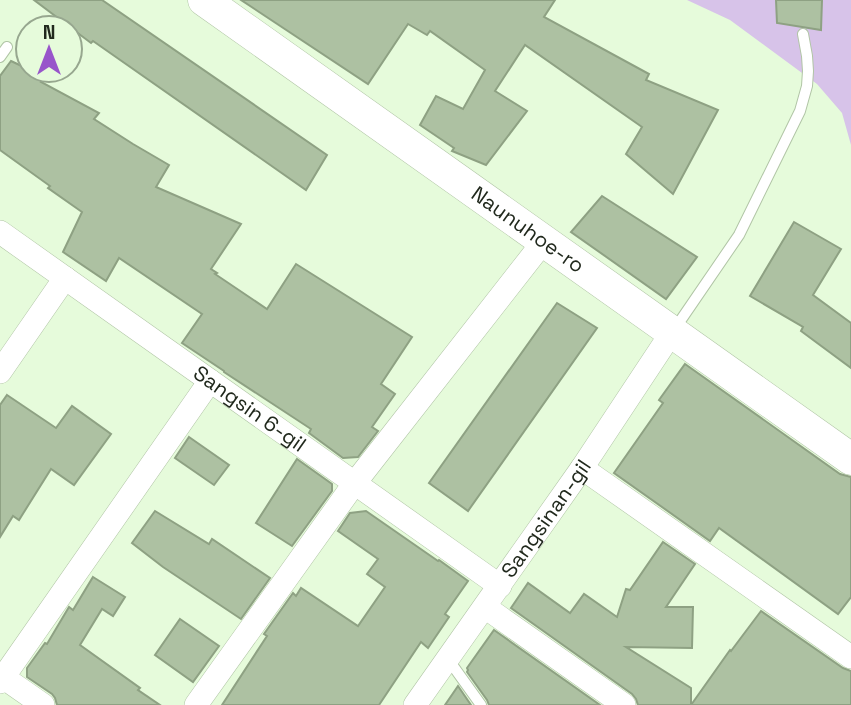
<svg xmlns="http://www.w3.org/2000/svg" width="851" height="705" font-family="'Space Grotesk',sans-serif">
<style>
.green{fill:#d7c3e9}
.building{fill:#adc1a2;stroke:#8ea183;stroke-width:2}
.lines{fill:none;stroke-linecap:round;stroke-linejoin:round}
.lane-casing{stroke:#b1c5a6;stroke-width:12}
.street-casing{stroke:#b1c5a6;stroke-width:24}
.secondary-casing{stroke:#b1c5a6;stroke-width:33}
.lane{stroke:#fff;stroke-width:10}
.street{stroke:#fff;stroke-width:23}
.secondary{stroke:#fff;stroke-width:32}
.labels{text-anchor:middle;stroke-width:5;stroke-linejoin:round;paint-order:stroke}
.street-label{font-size:21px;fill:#21291d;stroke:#e6fbdb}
</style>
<rect width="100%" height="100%" fill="#e6fbdb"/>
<!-- green -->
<path class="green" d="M687,0H851V145L842,113L817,84L730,20Z"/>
<!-- building -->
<g class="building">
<path d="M34,0H102L327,155L306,190L93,41L91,43Z"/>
<path d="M241,0H555L544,17L649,74L646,80L718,110L673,194L626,154L642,127L525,45L495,91L527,111L486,165L452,151L454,148L420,125L436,96L463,109L485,70L430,31L427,35L408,24L368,84Z"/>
<path d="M776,0H822L821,30L777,23Z"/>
<path d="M11,61L45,77L41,82L99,113L94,119L133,144L169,165L156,187L241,224L211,269L217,273L215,274L267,309L296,264L412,337L381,384L395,394L372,427L378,431L358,457L343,458L309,433L311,429L224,372V371L182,343L202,314L119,258L106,281L63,252L82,212L48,188L50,186L0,150V76Z"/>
<path d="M602,196L697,257L666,299L571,232Z"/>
<path d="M794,222L841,249L813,295L851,323V368L801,331L803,327L750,296Z"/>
<path d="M557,303L597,328L468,511L429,483Z"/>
<path d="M685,364L840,474L851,477V597L838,614L719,528L710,541L614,473L663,403L659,400Z"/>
<path d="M7,395L56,428L72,406L111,434L74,485L51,469L19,520L13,516L0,537V405Z"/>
<path d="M189,437L229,465L214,485L175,458Z"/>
<path d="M297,459L332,484V491L292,546L256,523Z"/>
<path d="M155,511L209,544L212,539L270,578L241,619L163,567L132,543Z"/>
<path d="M366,511L438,561L439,560L468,581L445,614L449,617L428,648L421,642L379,705H222L267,636L264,634L293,593L296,596L301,588L358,626L385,587L367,574L378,559L338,531L350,513Z"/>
<path d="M663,542L695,564L666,607H693L692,648L626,647L691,688V705L730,650L731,651L761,611L843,668L851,671V705H638L636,699L632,694L511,608L528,583L570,613L584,594L617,617L626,589L630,590Z"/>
<path d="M93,577L125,597L113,616L102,609L80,645L140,688L138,690L160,705H57L55,698L52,694L27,677V668L45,643L47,644L69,607L73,610Z"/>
<path d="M180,619L219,646L193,682L155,655Z"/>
<path d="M494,630L600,705H489L487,700L467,672L468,670L467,668Z"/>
<path d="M458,686L471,705H445Z"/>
</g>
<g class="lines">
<!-- lane casing -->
<g class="lane-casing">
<g id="lane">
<path d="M0,57L7,47"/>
<path d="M674,330L739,235L800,111L807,86L808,71L807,56L803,34"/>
<path d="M448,659L481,705"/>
</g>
</g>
<!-- street casing -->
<g class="street-casing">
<g id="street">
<path id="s1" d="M0,232L500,586"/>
<path d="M0,372L65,278"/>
<path d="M582,468L851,657"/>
<path d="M485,607L624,705"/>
<path d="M0,675L43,705"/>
<path d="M0,682L210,381"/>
<path d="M196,705L354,484L544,241"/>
<path id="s2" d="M415,705L582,468L672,332"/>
</g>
</g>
<!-- secondary casing -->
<g class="secondary-casing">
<g id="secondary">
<path id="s3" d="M204,0L851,459"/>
</g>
</g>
<!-- lane -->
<use href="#lane" class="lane"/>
<!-- street -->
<use href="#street" class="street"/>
<!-- secondary -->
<use href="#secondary" class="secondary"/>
</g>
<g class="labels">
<!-- street labels -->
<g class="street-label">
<text dy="7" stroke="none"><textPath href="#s3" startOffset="397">Naunuhoe-ro</textPath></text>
<text dy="7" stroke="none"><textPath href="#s1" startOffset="306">Sangsin 6-gil</textPath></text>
<text dy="7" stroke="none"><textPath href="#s2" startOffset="228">Sangsinan-gil</textPath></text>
</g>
</g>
<!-- north arrow -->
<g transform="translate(49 49)"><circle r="33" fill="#e6fbdb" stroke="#97a78f" stroke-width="2"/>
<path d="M0-5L12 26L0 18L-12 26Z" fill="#9855ca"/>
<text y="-10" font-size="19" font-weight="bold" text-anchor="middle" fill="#21291d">N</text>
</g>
</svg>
